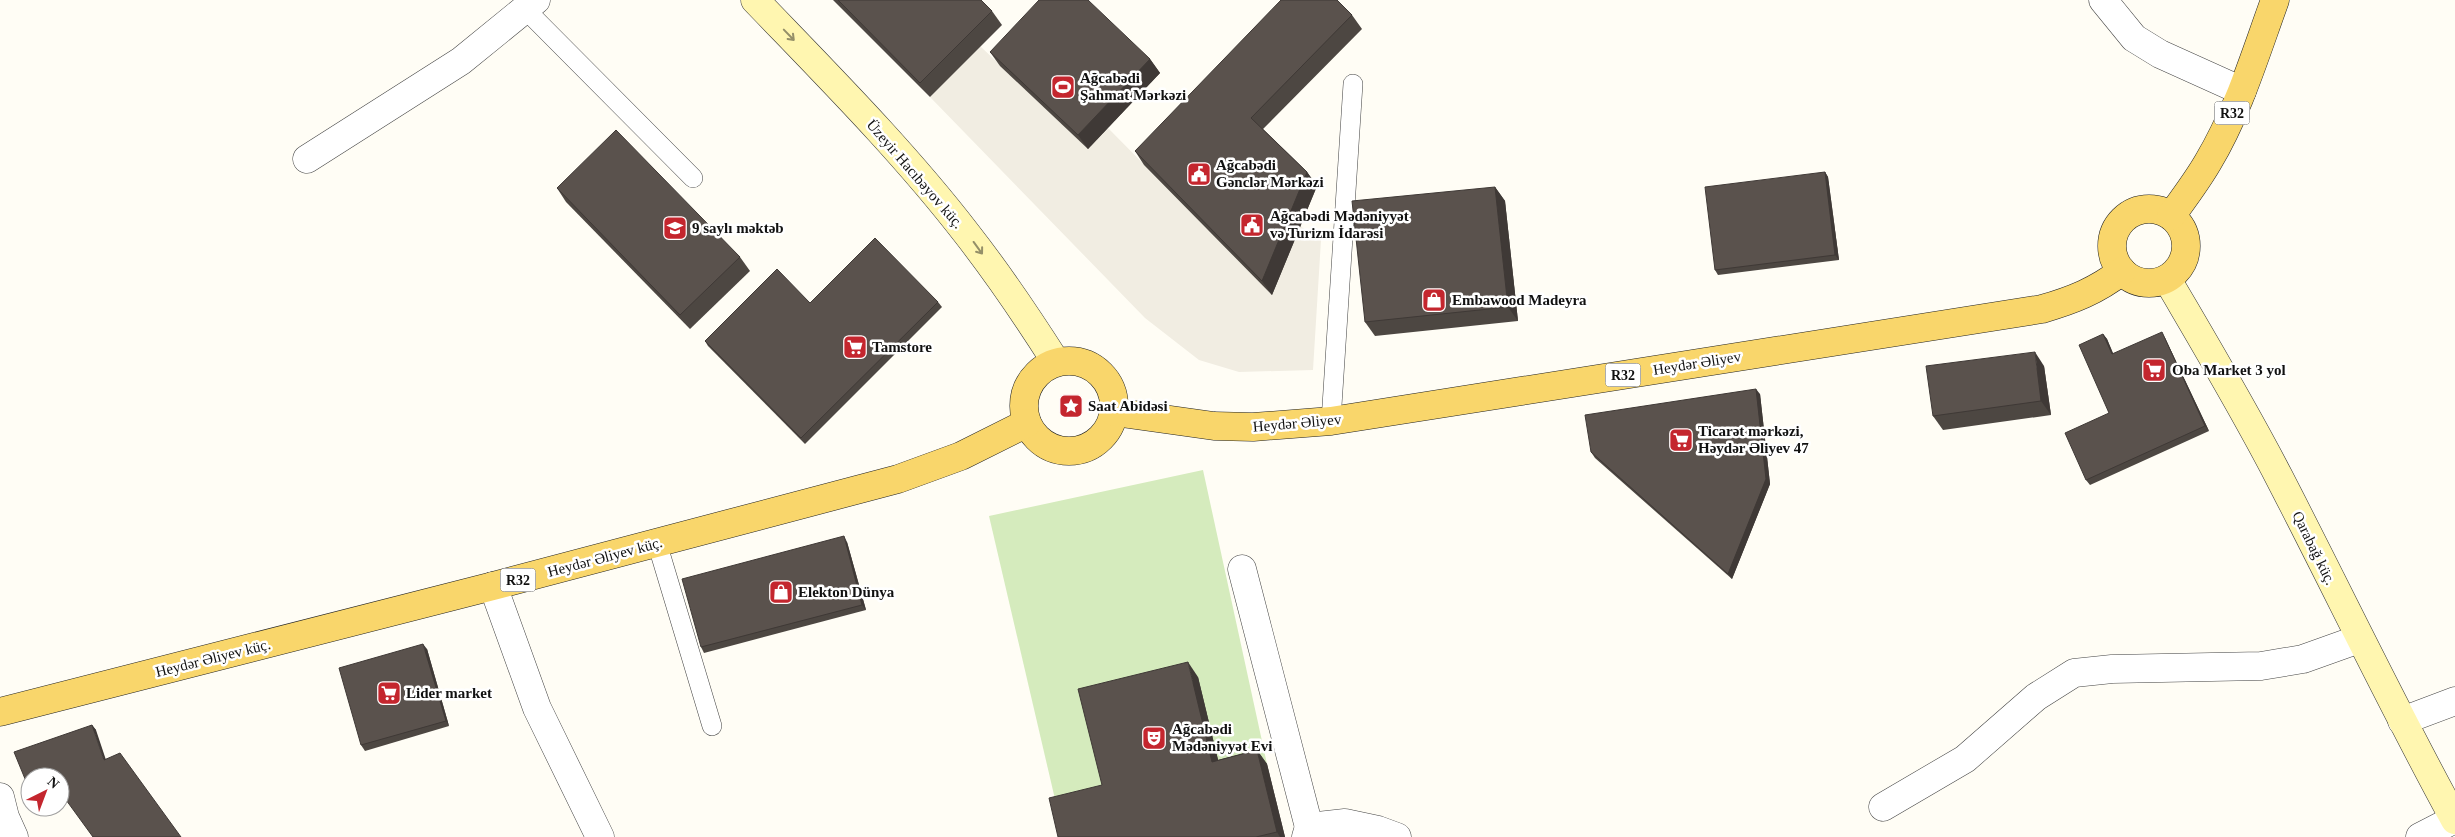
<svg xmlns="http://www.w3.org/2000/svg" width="2455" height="837" font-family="'Times New Roman',serif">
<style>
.green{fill:#d5ebbd}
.plaza{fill:#f1ede2}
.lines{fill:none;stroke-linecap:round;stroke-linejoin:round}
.lane-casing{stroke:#444;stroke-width:20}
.street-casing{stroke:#444;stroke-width:29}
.secondary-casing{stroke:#333;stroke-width:29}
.primary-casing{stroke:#222;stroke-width:29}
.lane{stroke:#fff;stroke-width:19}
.street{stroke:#fff;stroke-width:28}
.secondary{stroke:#fff6b0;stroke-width:28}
.primary{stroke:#f9d66b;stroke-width:28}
.wall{fill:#4d4742}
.shaded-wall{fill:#3f3936}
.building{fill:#5a524d;stroke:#3f3936}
.oneway{stroke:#948f68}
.labels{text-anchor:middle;stroke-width:5;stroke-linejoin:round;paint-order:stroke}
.shield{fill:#fff;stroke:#585858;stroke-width:1}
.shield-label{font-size:14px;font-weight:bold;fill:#111}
.poi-label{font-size:15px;font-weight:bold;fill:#111;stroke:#fff;text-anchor:start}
.street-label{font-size:15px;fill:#111;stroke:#fff}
</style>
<rect width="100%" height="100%" fill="#fffdf5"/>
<!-- green -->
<path class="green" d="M1203,470L1267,764L1058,812L989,516Z"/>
<!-- plaza -->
<path class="plaza" d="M980,46L1088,148L1108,128L1272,294L1300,226L1321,240L1313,370L1239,372L1199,360L1145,318L930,97Z"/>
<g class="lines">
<!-- lane casing -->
<g class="lane-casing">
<g id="lane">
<path d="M525,9L693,178"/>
<path d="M1331,421L1353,84"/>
<path d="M657,543L712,726"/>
</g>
</g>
<!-- street casing -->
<g class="street-casing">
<g id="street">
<path d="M2103,0L2134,38L2160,54L2242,91"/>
<path d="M307,159L461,61L536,0"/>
<path d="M1242,569L1309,827"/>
<path d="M493,586L537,708L600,837"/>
<path d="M2402,721L2455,701"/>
<path d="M0,797L5,817L14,837"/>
<path d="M1883,807L1965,759L2036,697L2074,673L2112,669L2261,666L2303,659L2359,639"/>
<path d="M1306,837L1309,827L1345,823L1378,830L1397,837"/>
<path d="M2420,837L2455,819"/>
</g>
</g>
<!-- secondary casing -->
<g class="secondary-casing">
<g id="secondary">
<path d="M755,0C828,76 903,151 967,234C999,275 1028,318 1056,362"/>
<path d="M2167,279C2205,344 2244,409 2279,477C2338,591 2393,707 2455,820"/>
</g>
</g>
<!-- primary casing -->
<g class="primary-casing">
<g id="primary">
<circle cx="2149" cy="246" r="37"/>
<path d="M2171,216C2184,198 2197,181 2208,162C2238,112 2255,55 2275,0"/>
<circle cx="1069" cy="406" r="45"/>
<path d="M1114,412L1214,426L1253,427L1331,421L2042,309C2073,300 2096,291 2122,271"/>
<path d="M0,712L493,586L898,479L961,456L1027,423"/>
</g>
</g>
<!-- lane -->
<use href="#lane" class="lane"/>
<!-- street -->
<use href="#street" class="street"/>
<!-- secondary -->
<use href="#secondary" class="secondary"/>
<!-- primary -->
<use href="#primary" class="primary"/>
</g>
<!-- wall -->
<g class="wall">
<path d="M833,0H981L992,11L1002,25L930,97Z"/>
<path d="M1352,15L1362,29L1263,129L1307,172L1317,186L1272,295L1144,165L1135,151Z"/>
<path d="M990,52L1150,59L1160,73L1088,149L1000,66Z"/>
<path d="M1825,172L1828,177L1839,260L1718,275L1715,270Z"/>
<path d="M1495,187L1505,201L1518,321L1375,336L1365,322Z"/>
<path d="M557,188L740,257L750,271L690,329L566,202Z"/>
<path d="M938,302L942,307L805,444L708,346L705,341L810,303Z"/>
<path d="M2103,334L2107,339L2113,354L2165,338L2209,431L2090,485L2086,480L2109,413Z"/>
<path d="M2044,366L2051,415L1943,430L1933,416Z"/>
<path d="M1760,394L1770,484L1732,579L1595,458L1591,452Z"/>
<path d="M847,542L866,610L704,653L701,647Z"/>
<path d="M427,649L449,726L365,751L361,745Z"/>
<path d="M1198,677L1218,760L1257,750L1267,764L1285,837H1058Z"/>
<path d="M92,725L96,730L65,799L60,800V777Z"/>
</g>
<!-- shaded-wall -->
<g class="shaded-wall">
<path d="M1150,59L1160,73L1088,149L1078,135Z"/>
<path d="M1307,172L1317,186L1272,295L1262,281Z"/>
<path d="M1825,172L1828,177L1839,260L1835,255Z"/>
<path d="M1495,187L1505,201L1518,321L1508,307Z"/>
<path d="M2162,332L2165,338L2209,431L2205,426Z"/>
<path d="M2103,334L2107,339L2116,360L2112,354Z"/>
<path d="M2035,352L2044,366L2051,415L2041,401Z"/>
<path d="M1756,389L1760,394L1770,484L1732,579L1728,574Z"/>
<path d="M844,536L847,542L866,610L862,605Z"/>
<path d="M423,644L427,649L449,726L446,721Z"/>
<path d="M1188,662L1198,677L1222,776L1212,762Z"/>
<path d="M92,725L96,730L108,766L104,760Z"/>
<path d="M1257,750L1267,764L1285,837H1280L1277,832Z"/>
</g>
<!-- building -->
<g class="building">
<path d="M838,0H981L992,11L920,83Z"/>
<path d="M1039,0H1088L1150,59L1078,135L990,52Z"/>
<path d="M1281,0H1337L1352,15L1251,118L1307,172L1262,281L1135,151Z"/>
<path d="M616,130L740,257L680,315L557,188Z"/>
<path d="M1825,172L1835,255L1715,270L1705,187Z"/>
<path d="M1495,187L1508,307L1365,322L1352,201Z"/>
<path d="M875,238L938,302L801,438L705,341L777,269L810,303Z"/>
<path d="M2162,332L2205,426L2086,480L2065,433L2109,413L2079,345L2103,334L2112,354Z"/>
<path d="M2035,352L2041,401L1933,416L1926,366Z"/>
<path d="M1756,389L1766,479L1728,574L1591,452L1585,415Z"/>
<path d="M844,536L862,605L701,647L682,579Z"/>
<path d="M423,644L446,721L361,745L339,668Z"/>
<path d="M1188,662L1212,762L1257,750L1277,832L1256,837H1058L1049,798L1102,785L1078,689Z"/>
<path d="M92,725L104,760L120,753L181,837H93L61,793L60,794V777H30V791L14,752Z"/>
</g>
<!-- one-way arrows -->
<defs><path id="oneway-shaft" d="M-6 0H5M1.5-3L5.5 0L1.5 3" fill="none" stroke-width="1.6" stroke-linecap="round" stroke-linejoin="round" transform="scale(1.25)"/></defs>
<g class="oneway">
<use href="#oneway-shaft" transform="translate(789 35) rotate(46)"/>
<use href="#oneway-shaft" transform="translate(978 248) rotate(54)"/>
</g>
<!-- icons -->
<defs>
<g id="stadium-square" transform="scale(1.25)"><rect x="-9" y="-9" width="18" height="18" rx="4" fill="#c4262e" stroke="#fff"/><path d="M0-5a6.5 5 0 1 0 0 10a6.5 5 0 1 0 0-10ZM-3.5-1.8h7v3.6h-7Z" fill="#fff"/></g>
<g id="civic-square" transform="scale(1.25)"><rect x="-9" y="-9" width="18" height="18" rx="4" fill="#c4262e" stroke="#fff"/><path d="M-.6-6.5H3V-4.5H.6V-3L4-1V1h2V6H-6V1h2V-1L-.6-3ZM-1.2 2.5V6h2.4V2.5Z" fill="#fff"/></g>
<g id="school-square" transform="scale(1.25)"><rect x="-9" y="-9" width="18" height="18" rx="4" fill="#c4262e" stroke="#fff"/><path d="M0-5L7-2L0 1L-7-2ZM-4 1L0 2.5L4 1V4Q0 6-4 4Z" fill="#fff"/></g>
<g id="shop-square" transform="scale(1.25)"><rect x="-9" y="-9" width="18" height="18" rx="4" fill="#c4262e" stroke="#fff"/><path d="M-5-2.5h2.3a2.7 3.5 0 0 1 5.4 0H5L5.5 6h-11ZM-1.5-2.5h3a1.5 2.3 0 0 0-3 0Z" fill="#fff"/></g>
<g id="supermarket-square" transform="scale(1.25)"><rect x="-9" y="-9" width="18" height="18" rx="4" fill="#c4262e" stroke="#fff"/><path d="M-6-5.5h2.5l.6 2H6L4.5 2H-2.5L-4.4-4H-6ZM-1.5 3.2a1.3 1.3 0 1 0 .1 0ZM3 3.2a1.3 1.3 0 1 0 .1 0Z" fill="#fff"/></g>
<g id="sight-square" transform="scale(1.25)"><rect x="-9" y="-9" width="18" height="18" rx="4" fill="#c4262e" stroke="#fff"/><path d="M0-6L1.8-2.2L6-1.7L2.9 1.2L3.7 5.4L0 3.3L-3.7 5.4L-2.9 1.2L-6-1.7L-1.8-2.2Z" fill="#fff"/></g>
<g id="theatre-square" transform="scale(1.25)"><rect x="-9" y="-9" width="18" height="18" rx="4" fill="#c4262e" stroke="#fff"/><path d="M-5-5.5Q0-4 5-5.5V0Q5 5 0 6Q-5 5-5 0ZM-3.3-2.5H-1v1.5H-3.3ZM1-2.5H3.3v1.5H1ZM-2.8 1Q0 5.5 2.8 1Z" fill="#fff"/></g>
</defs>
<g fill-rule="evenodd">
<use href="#stadium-square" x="1063" y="87"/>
<use href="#civic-square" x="1199" y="174"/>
<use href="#civic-square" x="1252" y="225"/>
<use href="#school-square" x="675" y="228"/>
<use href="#shop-square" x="1434" y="300"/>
<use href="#supermarket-square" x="855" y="347"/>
<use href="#supermarket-square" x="2154" y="370"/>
<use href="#sight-square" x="1071" y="406"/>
<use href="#supermarket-square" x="1681" y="440"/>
<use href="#shop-square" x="781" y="592"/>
<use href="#supermarket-square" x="389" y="693"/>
<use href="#theatre-square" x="1154" y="738"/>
</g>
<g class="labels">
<!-- shield labels -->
<g class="shield">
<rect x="2214.5" y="101.5" width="35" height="23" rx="4"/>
<rect x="1605.5" y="363.5" width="35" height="23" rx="4"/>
<rect x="500.5" y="568.5" width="35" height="23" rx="4"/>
</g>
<g class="shield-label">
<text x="2232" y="118">R32</text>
<text x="1623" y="380">R32</text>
<text x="518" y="585">R32</text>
</g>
<!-- poi labels -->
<g class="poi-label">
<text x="1080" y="83">Ağcabədi<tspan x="1080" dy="17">Şahmat Mərkəzi</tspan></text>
<text x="1216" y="170">Ağcabədi<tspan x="1216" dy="17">Gənclər Mərkəzi</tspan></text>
<text x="1270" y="221">Ağcabədi Mədəniyyət<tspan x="1270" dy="17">və Turizm İdarəsi</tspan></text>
<text x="692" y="233">9 saylı məktəb</text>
<text x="1452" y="305">Embawood Madeyra</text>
<text x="872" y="352">Tamstore</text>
<text x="2172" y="375">Oba Market 3 yol</text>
<text x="1088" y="411">Saat Abidəsi</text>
<text x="1698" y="436">Ticarət mərkəzi,<tspan x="1698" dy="17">Həydər Əliyev 47</tspan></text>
<text x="798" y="597">Elekton Dünya</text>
<text x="406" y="698">Lider market</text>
<text x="1172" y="734">Ağcabədi<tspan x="1172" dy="17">Mədəniyyət Evi</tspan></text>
</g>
<!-- street labels -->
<g class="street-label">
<text transform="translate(915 174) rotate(49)" y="5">Üzeyir Hacıbəyov küç.</text>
<text transform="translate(1697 363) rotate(-9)" y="5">Heydər Əliyev</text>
<text transform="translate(1297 423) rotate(-5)" y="5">Heydər Əliyev</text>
<text transform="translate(2314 548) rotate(64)" y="5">Qarabağ küç.</text>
<text transform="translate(605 557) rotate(-15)" y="5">Heydər Əliyev küç.</text>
<text transform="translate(213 658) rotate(-14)" y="5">Heydər Əliyev küç.</text>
</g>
</g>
<!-- north arrow -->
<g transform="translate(45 792) rotate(42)"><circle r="24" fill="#ffffff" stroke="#a0a0a0"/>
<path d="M0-4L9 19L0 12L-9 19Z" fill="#c4262e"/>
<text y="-8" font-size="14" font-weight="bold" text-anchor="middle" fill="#111111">N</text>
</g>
</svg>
